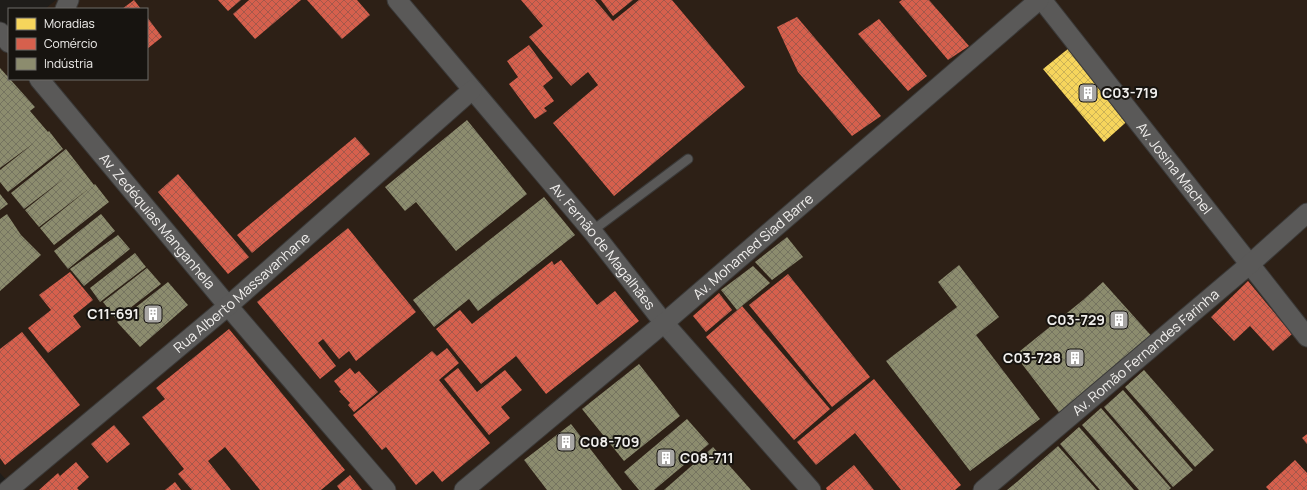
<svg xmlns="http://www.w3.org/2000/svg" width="1307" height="490" font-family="Manrope,sans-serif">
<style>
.commercial{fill:#2d2016}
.homes{fill:url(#homes-cross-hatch)}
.shops{fill:url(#shops-cross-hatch)}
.industry{fill:url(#industry-cross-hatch)}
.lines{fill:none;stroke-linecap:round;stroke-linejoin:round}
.lane-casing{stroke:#3a3938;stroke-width:11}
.street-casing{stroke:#3a3938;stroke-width:21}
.lane{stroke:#5a5958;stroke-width:9}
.street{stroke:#5a5958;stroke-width:19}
.labels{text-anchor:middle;stroke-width:4;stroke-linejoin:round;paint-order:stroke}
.poi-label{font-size:14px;font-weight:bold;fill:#f2f0ee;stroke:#171410;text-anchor:start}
.street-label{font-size:14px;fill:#f2f0ee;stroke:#171410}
</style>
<defs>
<pattern id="homes-cross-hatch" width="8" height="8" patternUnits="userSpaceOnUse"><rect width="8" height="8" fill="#f6d55c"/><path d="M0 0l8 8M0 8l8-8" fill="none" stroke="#cbb257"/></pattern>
<pattern id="shops-cross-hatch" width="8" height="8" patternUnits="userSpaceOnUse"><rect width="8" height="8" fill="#d6604d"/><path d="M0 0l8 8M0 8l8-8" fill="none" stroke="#a5584b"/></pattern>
<pattern id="industry-cross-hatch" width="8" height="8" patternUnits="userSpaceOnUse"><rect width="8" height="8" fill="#8c8c6e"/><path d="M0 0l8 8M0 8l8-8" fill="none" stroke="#757460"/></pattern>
</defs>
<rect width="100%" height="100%" fill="#1f1d1a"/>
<!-- commercial -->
<path class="commercial" d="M56,0H1307V490H15L0,473V45L9,38V79H147V9H45Z"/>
<!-- homes -->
<path class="homes" d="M1074,44L1132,117L1104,142L1043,69Z"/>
<!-- shops -->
<g class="shops">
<path d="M134,0L141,9H122Z"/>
<path d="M218,0H241L228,11Z"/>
<path d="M249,0H301L255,39L233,14Z"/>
<path d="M307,0H357L370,15L342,39Z"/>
<path d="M521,0H595L613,21L639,0H672L745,87L614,196L553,123L598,85L588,72L571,86L529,37L543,26Z"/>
<path d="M601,0H633L613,16Z"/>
<path d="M902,0H929L969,46L948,60L899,2Z"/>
<path d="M147,17L162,37L147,49Z"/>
<path d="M797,17L881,116L852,136L798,72L777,27Z"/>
<path d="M879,19L927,76L908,91L858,34Z"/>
<path d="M529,45L553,78L543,86L554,101L544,108L547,111L535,119L509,84L518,77L507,61Z"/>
<path d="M355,137L370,154L252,253L237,235Z"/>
<path d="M178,174L249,257L228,274L158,192Z"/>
<path d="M348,228L416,312L356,361L349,351L339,359L323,339L318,343L336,366L320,379L257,302Z"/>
<path d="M561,260L597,305L615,291L639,321L546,394L516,356L481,384L436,329L460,310L472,324L552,261L554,265Z"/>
<path d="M70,272L93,300L73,316L81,327L48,353L28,328L51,310L39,295Z"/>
<path d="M788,274L870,377L832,407L749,305Z"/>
<path d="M1248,281L1292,334L1273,351L1250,326L1234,341L1211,317Z"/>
<path d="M719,293L732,310L706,332L693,316Z"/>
<path d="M742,306L830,409L794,440L706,337Z"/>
<path d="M229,329L345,470L321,490H260L225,447L208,461L231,490H192L178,474L184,469L142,417L165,399L156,388Z"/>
<path d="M22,332L80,405L5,465L0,458V349Z"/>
<path d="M447,348L459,363L439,380L490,443L442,482L433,471L416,485L386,447L382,450L353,415L432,351L437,356Z"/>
<path d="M350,368L355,374L359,371L378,392L354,412L348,405L350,403L339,391L341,390L334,381Z"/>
<path d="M458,368L477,392L505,370L522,390L501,407L510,418L489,435L444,379Z"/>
<path d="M874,379L961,485L955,490H901L855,433L816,465L797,442Z"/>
<path d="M114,425L130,444L107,463L91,444Z"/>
<path d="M1307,434V444L1302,438Z"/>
<path d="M1295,460L1307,473V490H1269L1266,487Z"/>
<path d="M76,462L89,477L77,488L79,490H39L58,473L60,476Z"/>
<path d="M854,465L874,490H827L826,488Z"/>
<path d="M350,475L362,490H340L337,486Z"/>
<path d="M175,482L181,490H165Z"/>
</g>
<!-- industry -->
<g class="industry">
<path d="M0,68L35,107L30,111L48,132L49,131L63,149L8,192L0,182V170L34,143L0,168Z"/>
<path d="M467,120L527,194L456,251L416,202L405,211L385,187Z"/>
<path d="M66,149L94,185L95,184L109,202L54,245L40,228L91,187L39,227L25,210L66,177L24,209L11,193Z"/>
<path d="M0,194L8,204L0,210Z"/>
<path d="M544,197L575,235L478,311L469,299L434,327L413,300Z"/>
<path d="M7,214L21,235L41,255L0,291V219Z"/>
<path d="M101,214L115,231L68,269L54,251Z"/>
<path d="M118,235L130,249L84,286L70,269Z"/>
<path d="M787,237L803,257L772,280L755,262Z"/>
<path d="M135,253L146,267L100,302L90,288Z"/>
<path d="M959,265L999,317L976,335L1040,419L970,471L886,361L957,307L938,282Z"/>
<path d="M753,266L770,283L737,310L721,290Z"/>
<path d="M147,268L161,284L116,319L103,302Z"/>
<path d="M168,282L188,305L140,347L117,322Z"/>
<path d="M1103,282L1156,341L1065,420L1015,355L1083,300Z"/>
<path d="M639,364L680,416L624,461L582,409Z"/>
<path d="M1144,370L1214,450L1195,467L1125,387Z"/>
<path d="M1123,390L1193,470L1173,487L1104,407Z"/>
<path d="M1101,408L1171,488L1169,490H1139L1082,425Z"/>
<path d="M687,419L709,444L654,490H639L624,472Z"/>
<path d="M571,424L622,490H547L524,460Z"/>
<path d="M1079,427L1134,490H1100L1060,444Z"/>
<path d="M1058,446L1097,490H1007L1018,481Z"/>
<path d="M713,447L751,490H664Z"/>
</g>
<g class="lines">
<!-- lane casing -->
<g class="lane-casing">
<path id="lane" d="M592,231L688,159"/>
</g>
<!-- street casing -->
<g class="street-casing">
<g id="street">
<path id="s1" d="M397,0L592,231L664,323L811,490"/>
<path id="s2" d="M1042,0L1307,337"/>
<path d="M65,9L69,0"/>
<path d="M0,32L9,43"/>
<path id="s3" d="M39,79L228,306L386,490"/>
<path id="s4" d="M8,490L228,306L472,90"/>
<path id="s5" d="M464,490L664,323L1039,0"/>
<path id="s6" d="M983,490L1250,264L1307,213"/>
</g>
</g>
<!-- lane -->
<use href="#lane" class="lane"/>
<!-- street -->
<use href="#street" class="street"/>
</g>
<!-- icons -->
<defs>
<g id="building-square" transform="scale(1)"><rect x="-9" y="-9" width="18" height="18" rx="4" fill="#a8a6a4" stroke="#171410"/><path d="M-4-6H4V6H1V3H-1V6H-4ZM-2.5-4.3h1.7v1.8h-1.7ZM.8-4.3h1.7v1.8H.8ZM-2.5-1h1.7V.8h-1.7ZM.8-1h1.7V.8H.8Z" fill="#fff"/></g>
</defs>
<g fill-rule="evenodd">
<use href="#building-square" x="1088" y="93"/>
<use href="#building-square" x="153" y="314"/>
<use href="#building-square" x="1119" y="320"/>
<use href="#building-square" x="1075" y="358"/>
<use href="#building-square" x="566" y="442"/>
<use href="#building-square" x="666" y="458"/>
</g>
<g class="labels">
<!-- poi labels -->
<g class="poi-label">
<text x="1102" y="98">C03-719</text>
<text x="139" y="319" text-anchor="end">C11-691</text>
<text x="1105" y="325" text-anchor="end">C03-729</text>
<text x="1061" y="363" text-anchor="end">C03-728</text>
<text x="580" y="447">C08-709</text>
<text x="680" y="463">C08-711</text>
</g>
<!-- street labels -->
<g class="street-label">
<text dy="5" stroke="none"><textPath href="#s2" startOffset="214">Av. Josina Machel</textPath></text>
<text dy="5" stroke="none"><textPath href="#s3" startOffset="185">Av. Zedéquias Manganhela</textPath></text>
<text dy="5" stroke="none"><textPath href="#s1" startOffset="321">Av. Fernão de Magalhães</textPath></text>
<text dy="5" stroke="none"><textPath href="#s5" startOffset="378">Av. Mohamed Siad Barre</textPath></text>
<text dy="5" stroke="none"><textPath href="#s4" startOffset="306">Rua Alberto Massavanhane</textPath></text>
<text dy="5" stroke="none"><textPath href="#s6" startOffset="213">Av. Romão Fernandes Farinha</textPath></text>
</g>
</g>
<!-- legend -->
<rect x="8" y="8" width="140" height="72" fill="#171410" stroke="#6f6c69"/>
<rect x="16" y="18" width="20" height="12" fill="#f6d55c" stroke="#6f6c69"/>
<text x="44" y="28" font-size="12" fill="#f2f0ee">Moradias</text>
<rect x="16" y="38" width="20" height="12" fill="#d6604d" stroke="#6f6c69"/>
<text x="44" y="48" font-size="12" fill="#f2f0ee">Comércio</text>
<rect x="16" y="58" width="20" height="12" fill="#8c8c6e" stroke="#6f6c69"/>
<text x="44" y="68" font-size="12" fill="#f2f0ee">Indústria</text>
</svg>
